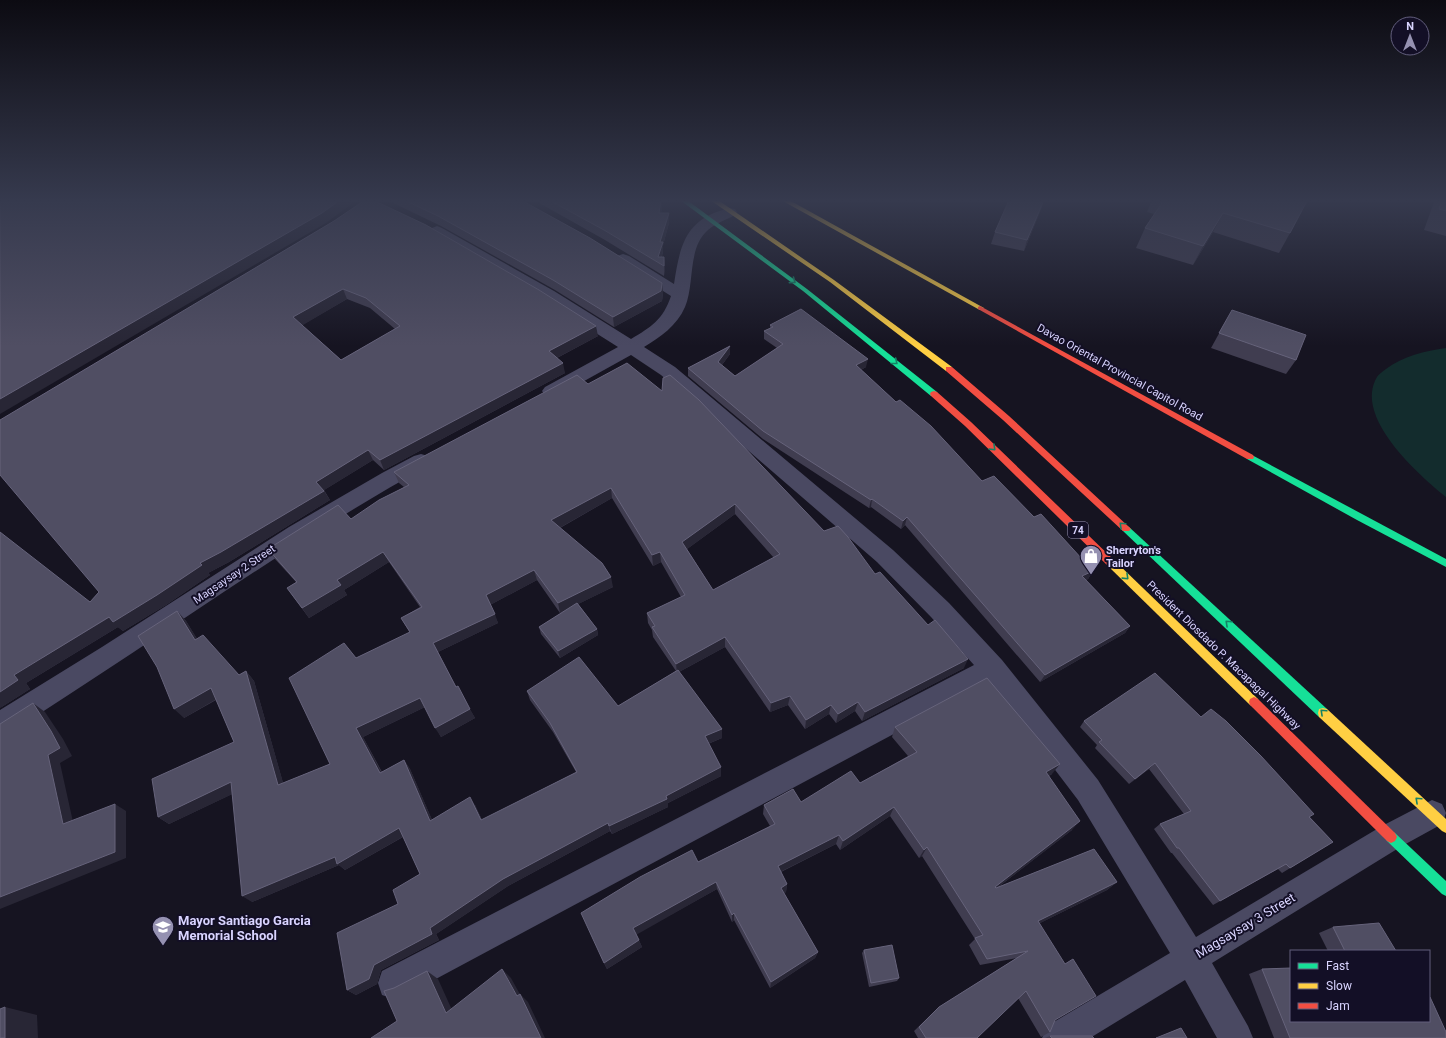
<svg xmlns="http://www.w3.org/2000/svg" width="1446" height="1038" font-family="Roboto,sans-serif">
<style>
.green{fill:#132c2d}
.lines{fill:none;stroke-linecap:round;stroke-linejoin:round}
.street{fill:#4a4962;fill-rule:evenodd}
.fast{fill:#16e098;fill-rule:evenodd}
.slow{fill:#ffcf43;fill-rule:evenodd}
.jam{fill:#f24e42;fill-rule:evenodd}
.wall{fill:#403d50;fill-rule:evenodd}
.shaded-wall{fill:#282635}
.building{fill:#504e63;stroke:#66637b;fill-rule:evenodd}
.oneway{stroke:#158265}
.labels{text-anchor:middle;stroke-width:4;stroke-linejoin:round;paint-order:stroke}
.shield{fill:#130f26;stroke:#9e99be;stroke-width:1}
.shield-label{font-size:10px;font-weight:bold;fill:#d9d4ff}
.street-label{font-size:11px;fill:#d9d4ff;stroke:#130f26}
.poi-label{font-size:11px;font-weight:bold;fill:#d9d4ff;stroke:#130f26;text-anchor:start}
.near-poi-label{font-size:13px;font-weight:bold;fill:#d9d4ff;stroke:#130f26;text-anchor:start}
.near-street-label{font-size:13px;fill:#d9d4ff;stroke:#130f26}
</style>
<rect width="100%" height="100%" fill="#161421"/>
<!-- green -->
<path class="green" d="M1446,348V497C1419,475 1353,417 1377,377C1379,374 1383,371 1386,369C1403,356 1425,351 1446,348Z"/>
<g class="lines">
<!-- street -->
<g class="street">
<path d="M730,208L735,209L737,212L735,215C726,220 716,223 708,230C687,248 695,284 685,307C677,326 660,337 644,347L675,367L893,550L949,603L1002,660L1098,780L1196,937L1382,826L1432,800L1442,804L1446,813L1442,824L1402,846L1212,963L1248,1026L1253,1038H1217L1185,980L1090,1038H1042L1047,1026L1170,953L1078,800L989,683L406,995L394,999L382,995L378,983L382,971L974,665L931,617L877,562L661,375L631,355L559,395L552,397L545,395L542,391L545,387L618,347L542,299L432,234L429,231L432,228L437,226L442,228L554,291L631,339C651,327 663,320 671,296L617,262L615,259L617,256L623,254L629,256L674,284C680,244 686,218 730,208Z"/>
<path d="M421,454L428,456L431,461L428,466C283,546 150,645 9,733L0,736V710L102,647L289,527L382,473L414,456Z"/>
</g>
<!-- fast -->
<g class="fast">
<path d="M680,200H687L807,289L937,392L938,394L937,396H931L803,291Z"/>
<path d="M1250,454L1446,559V567L1357,520L1247,459L1246,457Z"/>
<path d="M1126,525L1129,527L1327,709L1328,713L1327,717L1323,718L1319,717L1123,531L1121,529L1123,527Z"/>
<path d="M1391,831L1395,833L1446,881V896L1442,894L1387,841L1385,837L1387,833Z"/>
</g>
<!-- slow -->
<g class="slow">
<path d="M710,200H718L834,280L952,367V371H946L830,282Z"/>
<path d="M781,200H789L984,308L980,310L978,309Z"/>
<path d="M1112,560L1115,561L1258,699L1259,702L1258,705L1254,707L1250,705L1109,567L1107,564L1109,561Z"/>
<path d="M1323,708L1327,709L1446,819V833L1442,831L1319,717L1318,713L1319,709Z"/>
</g>
<!-- jam -->
<g class="jam">
<path d="M980,306L1253,455L1254,457L1253,459H1247L978,309V307Z"/>
<path d="M946,367H952L1009,416L1129,527L1131,529L1129,531H1123L1003,420L946,371Z"/>
<path d="M934,391L937,392L971,422L1115,561L1117,564L1115,567H1109L965,426L931,396L930,394L931,392Z"/>
<path d="M1254,697L1258,699L1395,833L1397,837L1395,841L1391,843L1387,841L1250,705L1249,702L1250,699Z"/>
</g>
</g>
<!-- wall -->
<g class="wall">
<path d="M387,200H521L663,293L662,301L614,327L555,290L441,226Z"/>
<path d="M534,200H662V207L661,213H669V223L663,245V251L662,257H664L665,267L664,276L605,240Z"/>
<path d="M1152,200H1306L1290,233L1279,253L1213,232L1193,265L1136,248L1145,228L1154,214L1147,212Z"/>
<path d="M1435,200H1446V236L1424,230L1434,202Z"/>
<path d="M1042,207L1024,251L991,244L995,232Z"/>
<path d="M334,221L598,336L557,358L565,373L384,470L373,460L324,490L330,500L229,562L208,573L210,575L166,605L123,631L118,627L26,683L30,689L0,708L90,602L99,592ZM347,299L370,308L395,329L341,360L302,325Z"/>
<path d="M1232,310L1296,360L1286,374L1211,348Z"/>
<path d="M770,325L866,367L861,370L896,402L982,481L1034,517L1093,571L1088,579L1086,580L1130,626L1125,633L1040,682L905,525L901,529L871,507L869,508L763,439L688,376V368L730,346V354L722,365L735,376L777,348L764,339V331L770,328Z"/>
<path d="M588,384L824,531L875,574L964,668L862,721L855,711L836,723L829,714L805,729L788,705L770,712L725,647L679,672L722,729V738L708,744L721,767V776L668,803V807L612,834L610,831L508,886L436,934L439,940L381,970L377,984L356,995L347,990L398,904L420,874L403,837L345,870L339,865L252,902L232,794L169,824L158,817L234,742L216,700L184,718L177,611L186,621L197,639L239,675L246,671L254,681L283,783L330,764L356,658L410,633L401,618L420,607L389,562L344,590L347,595L309,618L287,588L296,582L275,559L268,549L351,519L404,487L399,483L394,472ZM612,498L653,566L661,562L681,597L647,613L648,623L652,630L653,637L676,671L618,706L527,691L530,700L553,732L576,772L482,820L475,805L432,820L410,769L404,760L382,772L363,737L425,707L441,737L475,718L456,687L438,652L498,623L490,605L537,580L560,613L568,609L539,627L541,634L560,658L598,635L597,629L578,604L613,587L560,528ZM735,514L774,558L713,590L687,549Z"/>
<path d="M1201,717L1310,817L1333,842L1282,873L1278,869L1213,905L1172,853H1171L1154,829L1160,824L1184,814L1149,769L1129,784L1095,748L1097,745L1080,727L1084,721Z"/>
<path d="M895,727L1052,774L1049,776L1072,830L997,888L1117,882L1107,890L1040,923L1055,1020L1050,1032L1041,1037L1018,998L977,1038H918L914,1031L939,1007L1017,958L980,965L969,945L975,939L922,856L919,858L890,816L840,850L836,844L781,872L787,884L786,892L784,893L818,952L815,958L770,988L734,920L732,922L717,889L636,934L642,947L607,969L604,963L698,862L770,826L763,814L764,805L801,802L860,783L908,756L892,737Z"/>
<path d="M1333,927L1396,951H1328L1319,933Z"/>
<path d="M864,950L899,978L897,981L869,987L862,953Z"/>
<path d="M1262,969L1446,1038H1274L1249,974Z"/>
<path d="M1050,1036L1052,1038H1045Z"/>
</g>
<!-- shaded-wall -->
<g class="shaded-wall">
<path d="M340,200H357L326,223L0,414V399Z"/>
<path d="M661,200H662V207L660,223L659,213Z"/>
<path d="M1044,200L1042,207L1024,251L1027,240Z"/>
<path d="M669,213V223L663,245V251L660,263L658,257L660,242Z"/>
<path d="M1223,213L1213,232L1193,265L1203,246Z"/>
<path d="M664,257L665,267L664,276Z"/>
<path d="M662,283L663,293L662,301L614,327L613,317Z"/>
<path d="M343,289L347,299L298,328L293,317Z"/>
<path d="M596,326L598,336L551,361L549,351Z"/>
<path d="M730,346V354L718,370V362Z"/>
<path d="M868,359L866,367L855,373L856,365Z"/>
<path d="M563,363L565,373L384,470L380,460Z"/>
<path d="M368,450L373,460L321,492L316,482Z"/>
<path d="M611,488L612,498L554,531L551,520Z"/>
<path d="M324,491L330,500L229,562L208,573L210,575L166,605L123,631L118,627L26,683L30,689L0,708V692L14,675L200,563Z"/>
<path d="M872,499L871,507L869,508L871,500Z"/>
<path d="M735,504V514L683,552L682,542Z"/>
<path d="M907,517L905,525L901,529L903,521Z"/>
<path d="M383,552L389,562L344,590L347,595L309,618L302,608L337,580Z"/>
<path d="M660,552L661,562L653,566L652,555Z"/>
<path d="M534,570L537,580L490,605L486,595Z"/>
<path d="M1093,571L1088,579L1077,583L1082,576Z"/>
<path d="M611,577L613,587L560,613L558,603Z"/>
<path d="M177,611L186,621L204,650L195,640Z"/>
<path d="M495,614L498,623L438,652L433,643Z"/>
<path d="M1130,626L1125,633L1040,682L1045,675Z"/>
<path d="M597,629L598,635L560,658L558,651Z"/>
<path d="M725,637V647L677,673L676,664Z"/>
<path d="M968,659L964,668L862,721L865,712Z"/>
<path d="M246,671L254,681L286,793L278,785Z"/>
<path d="M211,688L220,697L184,718L174,709Z"/>
<path d="M790,696L788,705L770,712L771,703Z"/>
<path d="M420,698L425,707L363,737L386,781L380,773L356,728Z"/>
<path d="M858,702L855,711L836,723L838,714Z"/>
<path d="M33,703L45,712L63,739L72,756L60,763L75,831L63,824Z"/>
<path d="M831,705L829,714L805,729L806,720Z"/>
<path d="M470,709L475,718L441,737L435,728Z"/>
<path d="M722,729V738L705,745V736Z"/>
<path d="M404,760L410,769L436,829L430,821Z"/>
<path d="M1155,763L1149,769L1129,784L1135,779Z"/>
<path d="M1060,764L1052,774L1039,781L1046,772Z"/>
<path d="M721,767V776L668,803V807L612,834L609,826Z"/>
<path d="M231,782L241,790L169,824L158,817Z"/>
<path d="M470,797L475,805L486,828L481,820Z"/>
<path d="M115,804L126,811V858L0,909V897Z"/>
<path d="M894,807L890,816L840,850L843,841Z"/>
<path d="M1080,821L1072,830L989,894L995,887Z"/>
<path d="M608,823L610,831L508,886L436,934L439,940L381,970L377,984L356,995L347,990L374,965L503,879Z"/>
<path d="M399,828L406,835L345,870L339,865L252,902L242,896Z"/>
<path d="M839,835L836,844L776,874L778,866Z"/>
<path d="M927,847L922,856L919,858L924,850Z"/>
<path d="M716,882L717,889L636,935L633,928Z"/>
<path d="M1117,882L1107,890L1030,928L1038,921Z"/>
<path d="M787,884L786,892L779,896L781,888Z"/>
<path d="M734,913V920L732,922V915Z"/>
<path d="M639,940L642,947L607,969L604,963Z"/>
<path d="M818,952L815,958L770,988L771,982Z"/>
<path d="M502,969L511,978L522,998L520,994L528,1002L545,1038H541Z"/>
<path d="M427,971L438,979L457,1021L446,1013Z"/>
<path d="M5,1007L37,1015L38,1038H5Z"/>
</g>
<!-- building -->
<g class="building">
<path d="M0,200H340L322,213L0,399Z"/>
<path d="M365,200H373L426,225L539,290L596,326L549,351L563,363L380,460L368,450L316,482L324,491L221,552L200,563L202,565L157,595L113,622L109,617L14,675L18,680L0,692V532L90,602L99,592L0,475V420L334,221ZM343,289L366,298L400,326L341,360L293,317Z"/>
<path d="M404,200H521L590,238L662,283L661,291L613,317L553,280L438,216Z"/>
<path d="M549,200H661L659,213H669L660,242H663L658,257H664V266L604,230Z"/>
<path d="M1009,200H1044L1027,240L995,232Z"/>
<path d="M1164,200H1306L1307,201L1290,233L1223,213L1203,246L1145,228Z"/>
<path d="M1442,200H1446V211L1439,209Z"/>
<path d="M801,309L868,359L856,365L896,402L900,400L931,426L982,481L994,476L1034,517L1041,514L1093,571L1082,576L1130,626L1045,675L907,517L903,521L872,499L871,500L763,431L688,368L730,346L718,362L735,376L783,344L764,331L773,327L770,325Z"/>
<path d="M1232,310L1306,335L1296,360L1219,333Z"/>
<path d="M627,363L662,391L663,378L670,375L699,400L824,531L838,526L848,537L875,574L880,572L928,625L935,620L968,659L865,712L858,702L838,714L831,705L806,720L790,696L771,703L725,637L676,664L652,627L655,626L647,613L685,595L660,552L652,555L611,488L551,520L602,563L611,577L558,603L534,570L486,595L495,614L433,643L456,687L458,686L470,709L435,728L420,698L356,728L380,773L404,760L430,821L470,797L481,820L577,772L550,723L527,691L579,657L618,706L678,670L722,729L705,736L721,767L666,796L667,799L609,826L608,823L503,879L430,928L432,934L374,965L369,979L347,990L337,933L398,904L393,890L420,874L399,828L337,864L335,857L242,896L231,782L158,817L152,779L234,742L211,688L174,709L157,667L138,636L177,611L195,640L203,635L239,675L246,671L278,785L330,764L289,678L344,643L356,658L410,632L401,618L422,607L383,552L337,580L341,585L302,608L287,588L297,582L268,549L338,505L351,519L379,500L409,485L394,472L577,375L588,384ZM735,504L780,554L713,590L682,542Z"/>
<path d="M577,603L597,629L558,651L539,627Z"/>
<path d="M1155,673L1201,717L1211,709L1226,721L1261,756L1314,814L1309,817L1333,842L1290,868L1286,864L1220,901L1179,848H1177L1160,824L1191,811L1155,763L1135,779L1099,742L1102,740L1084,721Z"/>
<path d="M987,678L1060,764L1046,772L1080,821L995,887L996,888L1094,849L1117,882L1038,921L1065,964L1073,959L1096,996L1055,1020L1050,1032L1026,991L977,1038H926L919,1027L939,1007L1028,951L987,959L975,938L983,935L927,847L924,850L894,807L843,841L839,835L778,866L787,884L781,888L818,952L771,982L734,913L732,915L716,882L633,928L639,940L604,963L581,913L640,877L692,850L698,862L775,824L764,805L793,789L801,802L851,771L860,783L917,752L895,727Z"/>
<path d="M33,703L51,731L60,748L48,755L63,824L115,804V852L0,897V724Z"/>
<path d="M1379,923L1396,951H1345L1333,927Z"/>
<path d="M892,945L899,978L871,983L864,950Z"/>
<path d="M1291,968V1021H1429V997H1430L1446,1032V1038H1290L1262,969Z"/>
<path d="M502,969L517,996L520,994L541,1038H371L397,1021L384,991L394,988L427,971L446,1013Z"/>
<path d="M5,1007V1038H0V1009Z"/>
<path d="M1181,1028L1187,1038H1156Z"/>
<path d="M1050,1036H1092L1094,1038H1052Z"/>
</g>
<!-- one-way arrows -->
<defs><path id="oneway-chevron" d="M-2-3.5L2.5 0L-2 3.5" fill="none" stroke-width="1.6" stroke-linecap="round" stroke-linejoin="round"/></defs>
<g class="oneway">
<use href="#oneway-chevron" transform="translate(793 281) rotate(36)"/>
<use href="#oneway-chevron" transform="translate(895 362) rotate(39)"/>
<use href="#oneway-chevron" transform="translate(993 448) rotate(44)"/>
<use href="#oneway-chevron" transform="translate(1122 525) rotate(-137)"/>
<use href="#oneway-chevron" transform="translate(1126 577) rotate(44)"/>
<use href="#oneway-chevron" transform="translate(1228 623) rotate(-137)"/>
<use href="#oneway-chevron" transform="translate(1323 712) rotate(-137)"/>
<use href="#oneway-chevron" transform="translate(1418 800) rotate(-137)"/>
</g>
<!-- sky -->
<linearGradient id="sky" x2="0" y2="1"><stop stop-color="#0c0b12"/><stop offset="0.58" stop-color="#363a4e"/><stop offset="1" stop-color="#363a4e" stop-opacity="0"/></linearGradient>
<rect width="1446" height="346" fill="url(#sky)"/>
<!-- icons -->
<defs>
<g id="shop-pin" transform="scale(1.15)"><path d="M0 17L-7.5 6A9.5 9.5 0 1 1 7.5 6Z" fill="#9591b1" stroke="#130f26"/><path d="M-5-2.5h2.3a2.7 3.5 0 0 1 5.4 0H5L5.5 6h-11ZM-1.5-2.5h3a1.5 2.3 0 0 0-3 0Z" fill="#fff"/></g>
<g id="school-pin" transform="scale(1.15)"><path d="M0 17L-7.5 6A9.5 9.5 0 1 1 7.5 6Z" fill="#9591b1" stroke="#130f26"/><path d="M0-5L7-2L0 1L-7-2ZM-4 1L0 2.5L4 1V4Q0 6-4 4Z" fill="#fff"/></g>
</defs>
<g fill-rule="evenodd">
<use href="#shop-pin" x="1091" y="556"/>
<use href="#school-pin" x="163" y="927"/>
</g>
<g class="labels">
<!-- shield labels -->
<rect class="shield" x="1068" y="522" width="20" height="16" rx="3"/>
<g class="shield-label">
<text x="1078" y="534">74</text>
</g>
<!-- street labels -->
<g class="street-label">
<text transform="translate(1120 372) rotate(29)" y="4">Davao Oriental Provincial Capitol Road</text>
<text transform="translate(234 574) rotate(-34)" y="4">Magsaysay 2 Street</text>
<text transform="translate(1224 655) rotate(44)" y="4">President Diosdado P. Macapagal Highway</text>
</g>
<!-- poi labels -->
<g class="poi-label">
<text x="1106" y="554">Sherryton's<tspan x="1106" dy="13">Tailor</tspan></text>
</g>
<!-- near-poi labels -->
<g class="near-poi-label">
<text x="178" y="925">Mayor Santiago Garcia<tspan x="178" dy="15">Memorial School</tspan></text>
</g>
<!-- near-street labels -->
<g class="near-street-label">
<text transform="translate(1245 925) rotate(-31)" y="5">Magsaysay 3 Street</text>
</g>
</g>
<!-- legend -->
<rect x="1290" y="950" width="140" height="72" fill="#130f26" stroke="#625e7d"/>
<rect x="1298" y="963" width="20" height="6" fill="#16e098" stroke="#625e7d"/>
<text x="1326" y="970" font-size="12" fill="#d9d4ff">Fast</text>
<rect x="1298" y="983" width="20" height="6" fill="#ffcf43" stroke="#625e7d"/>
<text x="1326" y="990" font-size="12" fill="#d9d4ff">Slow</text>
<rect x="1298" y="1003" width="20" height="6" fill="#f24e42" stroke="#625e7d"/>
<text x="1326" y="1010" font-size="12" fill="#d9d4ff">Jam</text>
<!-- north arrow -->
<g transform="translate(1410 36)"><circle r="19" fill="#130f26" stroke="#625e7d"/>
<path d="M0-3L7 15L0 10L-7 15Z" fill="#9591b1"/>
<text y="-6" font-size="11" font-weight="bold" text-anchor="middle" fill="#d9d4ff">N</text>
</g>
</svg>
